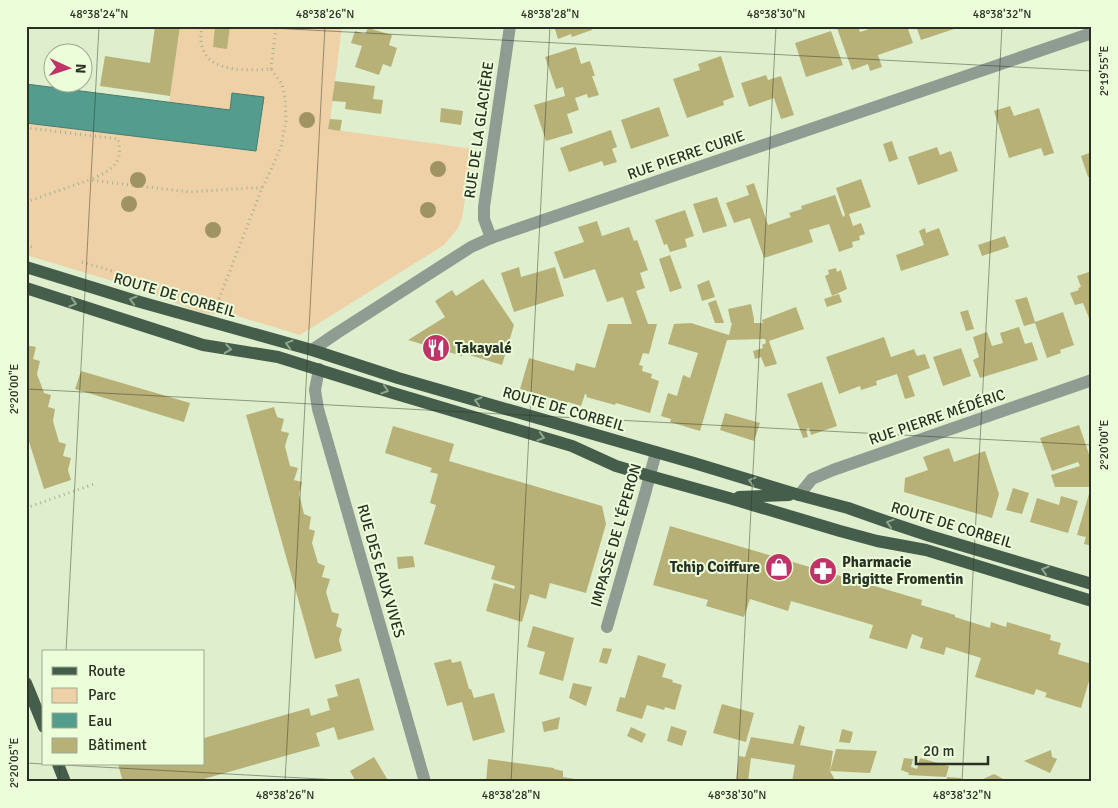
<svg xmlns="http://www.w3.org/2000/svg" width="1118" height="808" font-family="Signika,sans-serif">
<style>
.green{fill:#eed1a7}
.water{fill:#549d8e;stroke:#477c6e}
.building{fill:#b7b177}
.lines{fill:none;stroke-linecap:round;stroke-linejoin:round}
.path{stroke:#a4b196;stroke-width:3;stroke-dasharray:1 4;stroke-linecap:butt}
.minor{stroke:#8e9c92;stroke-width:12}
.major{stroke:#455e4c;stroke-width:12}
.tree{fill:#9f9461}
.oneway{stroke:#90a68c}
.ticks{fill:none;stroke:#2a3023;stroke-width:1;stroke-opacity:0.45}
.labels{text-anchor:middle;stroke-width:4;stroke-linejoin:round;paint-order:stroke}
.street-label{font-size:15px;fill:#2a3023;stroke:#ecfdda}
.poi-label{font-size:15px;font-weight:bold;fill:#2a3023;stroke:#ecfdda;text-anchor:start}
.neatline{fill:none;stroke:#2a3023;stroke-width:2}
.ticks-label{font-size:12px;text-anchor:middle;fill:#2a3023}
</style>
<rect width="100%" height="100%" fill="#dfefcd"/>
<!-- green -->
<path class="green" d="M180,26H342L329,129L473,149L462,218L458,228L444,245L300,335L221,311L213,314L199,312L136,288L26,255V123L256,151L264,97L230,110L169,102Z"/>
<!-- water -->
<path class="water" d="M26,84L230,110L232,93L264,97L256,151L26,123Z"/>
<!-- building -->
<g class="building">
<path d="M155,26H180L170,96L100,86L105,56L150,63Z"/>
<path d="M215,26H230L227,49L213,47Z"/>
<path d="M554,26H591L592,30L572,37L571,34L558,39Z"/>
<path d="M841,26H858L860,32L869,29L868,26H907L913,43L878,55L882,67L870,71L868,64L852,70L837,28Z"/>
<path d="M916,26H953L954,29L921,40Z"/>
<path d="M368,28L392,35L389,45L397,48L391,67L383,64L379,75L355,67L362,46L351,43L355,31L365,34Z"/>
<path d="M831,31L843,65L806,77L795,43Z"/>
<path d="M576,47L581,64L590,61L595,76H592L599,95L588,98L587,94L575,98L579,110L567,114L573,133L546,141L534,105L565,96L563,87L556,89L545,57Z"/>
<path d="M721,56L734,97L723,101L724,105L687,118L673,79L700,70L698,64Z"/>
<path d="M766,75L768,80L781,76L794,115L781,119L774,98L749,107L741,83Z"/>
<path d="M335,81L375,86L373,99L383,100L381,114L345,109L346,102L332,101Z"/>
<path d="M1010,106L1014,116L1039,108L1054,153L1044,156L1041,148L1009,158L994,111Z"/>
<path d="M659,107L669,136L631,149L621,120Z"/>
<path d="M441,108L463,111L461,125L440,122Z"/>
<path d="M330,119L342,120L340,131L328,129Z"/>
<path d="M611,130L617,147L612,149L617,162L604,166L602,161L569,172L560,148Z"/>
<path d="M892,141L898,159L889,162L883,144Z"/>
<path d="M937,147L940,155L951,151L958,171L918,185L908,157Z"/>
<path d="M1092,152V175L1088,177L1081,156Z"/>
<path d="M861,179L871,207L849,214L853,226L861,223L865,234L859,236L860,240L852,242L853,247L839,252L829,224L809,230L813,242L764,258L750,218L734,223L726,203L749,195L746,186L754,183L768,225L791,217L789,213L802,209L801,206L835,195L843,217L845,215L836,188Z"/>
<path d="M717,197L727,226L703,233L693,204Z"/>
<path d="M685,210L694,236L685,239L687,247L670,252L667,244L664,245L655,220Z"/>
<path d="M597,221L602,236L629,227L634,241L637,240L648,270L640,273L645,288L636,291L648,324H657L649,354L643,353L639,365L643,366L642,371L652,374L651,378L659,381L650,413L616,403L615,405L586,397L587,395L585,394L581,406L568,402V403L520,389L529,358L574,371L576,363L595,368L608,324H632L623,297L607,302L595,269L564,279L554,252L584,242L578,227Z"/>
<path d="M925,228L926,233L939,228L949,255L901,271L896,255L924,245L919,231Z"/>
<path d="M1005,236L1009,247L982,256L978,245Z"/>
<path d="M670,255L682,288L670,292L659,259Z"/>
<path d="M519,267L521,277L555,267L564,296L514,312L501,273Z"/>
<path d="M836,268L837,272L841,270L847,289L832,296L825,276L829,274L828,270Z"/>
<path d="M1089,272L1092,280V282L1089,283L1092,292V317L1089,318L1083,303L1075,305L1070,293L1079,290L1078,288L1081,287L1077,276Z"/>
<path d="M483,279L514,325L502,365L463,353L462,356L408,340L445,317L435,301L452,290L456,296Z"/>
<path d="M709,280L715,297L702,301L697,285Z"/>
<path d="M839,294L842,302L827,307L824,299Z"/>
<path d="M1027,297L1035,322L1063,312L1074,345L1060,350L1061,353L1047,358L1035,323L1024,326L1015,300Z"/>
<path d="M716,300L724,323H715L708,303Z"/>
<path d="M751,304L754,319V323H763L762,320L796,307L804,329L769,341L777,364L765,367L761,357L755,359L753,351L763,348L762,345L766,343L765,339L727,340L700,431L670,422L671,419L661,416L668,393L677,396L683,375L690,378L698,353L668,344L674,324L691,323L729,335L732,323H731L728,309Z"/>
<path d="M968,310L974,329L966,331L960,312Z"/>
<path d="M1019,327L1025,344L1032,342L1038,360L980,378L973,360L979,357L973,337L987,332L992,346L1003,343L1000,333Z"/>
<path d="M884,337L891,357L914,349L917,356L925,354L930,368L908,376L915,396L905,399L897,374L876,381L877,385L861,390L860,386L839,394L826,357Z"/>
<path d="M26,345L36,347L33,359L40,361L37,374L44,393L51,395L48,407L55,409L53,421L59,442L66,444L63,456L71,458L68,470L71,480L44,489L26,432Z"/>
<path d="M961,348L971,376L943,386L933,357Z"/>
<path d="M81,371L190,403L184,422L75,389Z"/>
<path d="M822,382L837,426L811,435L809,428L806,429L808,437L803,438L787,394Z"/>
<path d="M274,407L277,417L284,419L281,431L289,433L285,446L290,466L298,468L294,480L302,482L299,494L304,514L311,517L309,529L315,531L312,543L318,563L325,566L322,577L330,579L326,592L332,612L339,614L336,626L342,629L339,640L342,651L315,659L246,415Z"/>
<path d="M725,413L760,423L754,441L720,430Z"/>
<path d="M1079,425L1092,463V546L1084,544L1086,537L1077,535L1091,487H1055L1051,475L1080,466L1078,462L1052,471L1040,438Z"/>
<path d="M393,426L454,444L449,461L602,506L606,524L586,593L550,583L546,599L530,594L522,622L486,611L494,583L514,589L515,586L491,579L495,566L424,544L436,505L430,503L438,474L430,472L432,468L385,453Z"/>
<path d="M949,448L954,462L985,451L999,494L992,518L904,492L905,478L928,470L923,457Z"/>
<path d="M1013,488L1029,493L1022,514L1006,510Z"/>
<path d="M1061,496L1078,501L1068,533L1030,522L1037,498L1059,505Z"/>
<path d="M670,526L922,600L921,605L955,615V617L990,628L991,622L1006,627L1007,622L1051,635L1050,640L1061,643L1058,654L1092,664V671L1081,708L1045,697L1047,693L1036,689L1034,695L975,677L981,658L946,647L944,655L920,648L923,638L912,634L907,649L869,638L873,625L791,601L788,611L750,599L744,617L706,606L708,600L653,585Z"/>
<path d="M413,556L415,567L398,569L397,557Z"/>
<path d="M533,626L574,638L563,681L539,674L545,652L527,647Z"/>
<path d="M603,648L612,649L607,664L599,662Z"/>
<path d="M638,655L666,664L662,677L673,680L672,682L682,685L675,710L665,707L664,710L647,705L642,719L616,711L620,697L625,698Z"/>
<path d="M451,659L452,663L461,661L469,689H471L474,698L494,693L505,732L473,741L462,702L447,706L434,663Z"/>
<path d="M359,678L374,730L338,740L334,727L316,733L320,746L193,782H123L118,764H204V738L309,708L311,716L330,710L327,699L338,696L335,685Z"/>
<path d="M573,683L592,687L586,706L569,698Z"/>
<path d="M722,704L754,713L746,742L713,733Z"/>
<path d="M560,717L558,729L544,732L542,722Z"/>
<path d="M799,725L805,727L800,745L833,751L830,771L836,782H792L795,765L751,758L748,781L736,780L739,756L745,757L751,737L793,744Z"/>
<path d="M671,726L687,731L682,746L667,741Z"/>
<path d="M631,727L646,734L642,743L627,736Z"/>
<path d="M842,729L853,732L850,743L839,742Z"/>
<path d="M836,749L877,751L870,773L830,771Z"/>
<path d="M1051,750L1052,757L1057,759L1050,773L1024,761Z"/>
<path d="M374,757L389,782H356L350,771Z"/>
<path d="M904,758L913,759L911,767L917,769L920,758L949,766L946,777L908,775L909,773L901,770Z"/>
<path d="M488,759L554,768V769L563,771V777L588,781V782H486Z"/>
<path d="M994,774L1009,782H981L983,779Z"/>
<path d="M947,777L961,778V782H946Z"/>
</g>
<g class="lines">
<!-- path -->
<g class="path">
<path d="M202,26C193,73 239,71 271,69L282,84L285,98L286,121L281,146L272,168L262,188L217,304"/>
<path d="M271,69L276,26"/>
<path d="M26,130L29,128L118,139C119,144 120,150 119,155C118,168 100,175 90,180"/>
<path d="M26,202L89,180L190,192L247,188H262"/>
<path d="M26,245L35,248"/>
<path d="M82,262L129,276L150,283"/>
<path d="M26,508L94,484"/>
</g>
<!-- minor -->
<g class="minor">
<path d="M491,238L484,219V207L510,26"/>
<path d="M312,350L337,333L471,247L491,238L1092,33"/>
<path d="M319,369L315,390L318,409L425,782"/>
<path d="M799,495L812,479L833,470L1092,380"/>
<path d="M607,627L645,494L656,452"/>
</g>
<!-- major -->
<g class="major">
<path d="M26,267L133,300L312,350L398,378L694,463L799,495L848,508L885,521L930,536L1092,584"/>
<path d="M26,288L203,345L278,357L393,393L572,446L616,466L650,476L729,498L840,531L877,541L926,550L1092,601"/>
<path d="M739,497L789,495"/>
<path d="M26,683L44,727"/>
<path d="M58,764L65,782"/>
</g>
</g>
<!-- trees -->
<g class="tree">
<circle cx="307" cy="120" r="8"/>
<circle cx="438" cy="169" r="8"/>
<circle cx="138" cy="180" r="8"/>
<circle cx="129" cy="204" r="8"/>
<circle cx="428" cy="210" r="8"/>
<circle cx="213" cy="230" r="8"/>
</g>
<!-- one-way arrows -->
<defs><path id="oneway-chevron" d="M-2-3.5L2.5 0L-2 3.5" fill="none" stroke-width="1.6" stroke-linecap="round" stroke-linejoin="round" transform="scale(1.25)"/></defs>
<g class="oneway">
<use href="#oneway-chevron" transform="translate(133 300) rotate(-164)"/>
<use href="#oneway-chevron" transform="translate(73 303) rotate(17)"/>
<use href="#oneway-chevron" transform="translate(289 344) rotate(-164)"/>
<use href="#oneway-chevron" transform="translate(228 349) rotate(9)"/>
<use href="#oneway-chevron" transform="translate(385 390) rotate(18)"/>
<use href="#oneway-chevron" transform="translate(478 401) rotate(-164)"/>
<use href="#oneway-chevron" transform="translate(541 437) rotate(17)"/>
<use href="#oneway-chevron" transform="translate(752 481) rotate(-163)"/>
<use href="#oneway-chevron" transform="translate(890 523) rotate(-162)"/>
<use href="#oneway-chevron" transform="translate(1045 570) rotate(-163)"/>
</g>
<!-- ticks -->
<path class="ticks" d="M233,26L1092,71M26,389L1092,445M66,652L99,26M26,763L376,782M59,782L60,764M285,782L325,26M511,782L550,26M737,782L776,26M962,782L1002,26"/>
<!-- icons -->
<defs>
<g id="restaurant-disc" transform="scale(1.4375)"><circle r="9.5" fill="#bf3368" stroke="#ecfdda"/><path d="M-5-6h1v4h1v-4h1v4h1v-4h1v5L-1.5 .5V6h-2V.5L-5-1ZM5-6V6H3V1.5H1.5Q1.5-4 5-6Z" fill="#fff"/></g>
<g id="shop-disc" transform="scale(1.4375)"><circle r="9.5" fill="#bf3368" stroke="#ecfdda"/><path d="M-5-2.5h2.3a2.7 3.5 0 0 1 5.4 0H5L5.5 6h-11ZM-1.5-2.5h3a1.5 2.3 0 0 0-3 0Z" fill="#fff"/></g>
<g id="pharmacy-disc" transform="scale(1.4375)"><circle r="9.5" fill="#bf3368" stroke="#ecfdda"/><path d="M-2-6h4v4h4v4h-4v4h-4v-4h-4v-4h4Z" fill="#fff"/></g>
</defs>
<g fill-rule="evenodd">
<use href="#restaurant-disc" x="436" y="348"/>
<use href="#shop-disc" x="779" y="567"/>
<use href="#pharmacy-disc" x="823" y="571"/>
</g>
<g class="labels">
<!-- street labels -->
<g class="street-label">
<text transform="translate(479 130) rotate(-82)" y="5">RUE DE LA GLACIÈRE</text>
<text transform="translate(686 155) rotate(-19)" y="5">RUE PIERRE CURIE</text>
<text transform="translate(175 295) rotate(16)" y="5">ROUTE DE CORBEIL</text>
<text transform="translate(564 409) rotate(16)" y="5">ROUTE DE CORBEIL</text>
<text transform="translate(937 417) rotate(-19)" y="5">RUE PIERRE MÉDÉRIC</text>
<text transform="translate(952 525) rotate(17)" y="5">ROUTE DE CORBEIL</text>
<text transform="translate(616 535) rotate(-74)" y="5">IMPASSE DE L'ÉPERON</text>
<text transform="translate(381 571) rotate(74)" y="5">RUE DES EAUX VIVES</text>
</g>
<!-- poi labels -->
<g class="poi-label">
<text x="455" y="353">Takayalé</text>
<text x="842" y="567">Pharmacie<tspan x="842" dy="17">Brigitte Fromentin</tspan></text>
<text x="760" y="572" text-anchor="end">Tchip Coiffure</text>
</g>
</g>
<!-- border -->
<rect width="1118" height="808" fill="none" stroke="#ecfdda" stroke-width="55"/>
<!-- legend -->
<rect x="42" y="650" width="162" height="115" fill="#ecfdda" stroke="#9eab91"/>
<rect x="52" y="667" width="25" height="8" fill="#455e4c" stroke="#9eab91"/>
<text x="88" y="676" font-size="15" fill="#2a3023">Route</text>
<rect x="52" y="688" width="25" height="15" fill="#eed1a7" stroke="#9eab91"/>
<text x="88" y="700" font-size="15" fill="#2a3023">Parc</text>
<rect x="52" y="713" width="25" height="15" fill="#549d8e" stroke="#9eab91"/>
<text x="88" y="726" font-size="15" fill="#2a3023">Eau</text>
<rect x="52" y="738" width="25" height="15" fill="#b7b177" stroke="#9eab91"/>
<text x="88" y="750" font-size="15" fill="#2a3023">Bâtiment</text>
<!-- north arrow -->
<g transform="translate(68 68) rotate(93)"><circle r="24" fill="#ecfdda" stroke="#9eab91"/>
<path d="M0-4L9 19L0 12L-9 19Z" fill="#bf3368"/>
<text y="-8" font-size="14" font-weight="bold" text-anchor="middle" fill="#2a3023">N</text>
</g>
<!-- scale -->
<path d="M916 756v8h72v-8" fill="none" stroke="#2a3023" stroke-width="2.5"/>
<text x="923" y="756" font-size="15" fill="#2a3023" stroke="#ecfdda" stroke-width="4" paint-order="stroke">20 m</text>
<rect x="28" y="28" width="1062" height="752" class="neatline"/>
<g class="ticks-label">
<text x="99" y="18">48°38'24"N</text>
<text x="325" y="18">48°38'26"N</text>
<text x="550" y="18">48°38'28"N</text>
<text x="776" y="18">48°38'30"N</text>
<text x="1002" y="18">48°38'32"N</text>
<text transform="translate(1104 71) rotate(-90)" y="4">2°19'55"E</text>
<text transform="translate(14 389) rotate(-90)" y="4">2°20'00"E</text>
<text transform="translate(1104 445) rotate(-90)" y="4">2°20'00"E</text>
<text transform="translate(14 763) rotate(-90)" y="4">2°20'05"E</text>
<text x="285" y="799">48°38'26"N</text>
<text x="511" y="799">48°38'28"N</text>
<text x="737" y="799">48°38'30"N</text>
<text x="962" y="799">48°38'32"N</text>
</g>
</svg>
